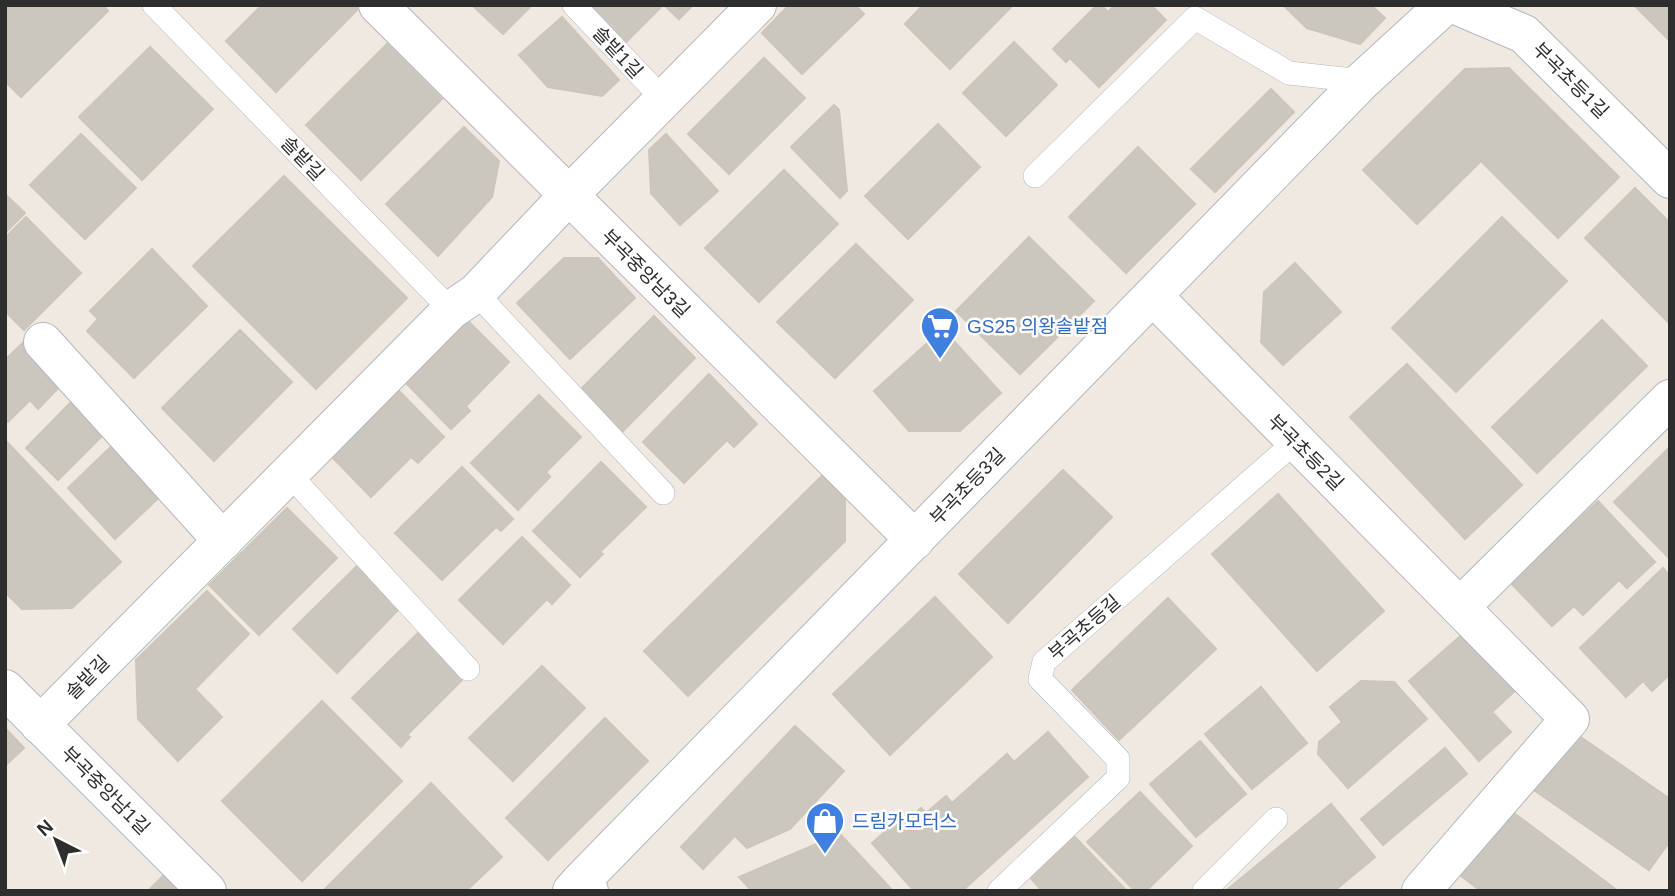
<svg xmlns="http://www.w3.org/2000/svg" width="1675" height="896" font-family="Helvetica,'Noto Sans KR',sans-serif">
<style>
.building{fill:#cbc7bf;stroke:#cbc5ba;stroke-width:2}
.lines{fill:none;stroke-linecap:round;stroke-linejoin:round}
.service-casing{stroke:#b4b7c1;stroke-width:24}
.minor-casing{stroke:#b4b7c1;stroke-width:40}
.tertiary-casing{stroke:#b4b7c1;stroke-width:40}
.service{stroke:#fff;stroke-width:23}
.minor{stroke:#fff;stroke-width:38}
.tertiary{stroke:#fff;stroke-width:38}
.labels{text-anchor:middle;stroke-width:5;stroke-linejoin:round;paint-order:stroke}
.street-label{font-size:19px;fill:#2e2e2e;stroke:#fff}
.shop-label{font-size:19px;fill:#366cbe;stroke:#fff;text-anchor:start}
</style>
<rect width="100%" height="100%" fill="#efe9e1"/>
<!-- building -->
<g class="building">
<path d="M5,5H103L108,11L21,97L5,81Z"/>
<path d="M262,5H354L358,9L276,92L226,41Z"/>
<path d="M472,5H532L503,34Z"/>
<path d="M585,5H663L624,44Z"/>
<path d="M664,5H693L679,19Z"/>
<path d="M789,5H855L864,14L802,74L762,33Z"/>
<path d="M923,5H1013L950,69L905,24Z"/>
<path d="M1097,5H1101L1108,12L1115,5H1151L1166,20L1099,87L1070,58L1066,62L1053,49Z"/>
<path d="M1283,5H1371L1385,18L1360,44L1307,28Z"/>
<path d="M1634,5H1670V41Z"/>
<path d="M562,17L619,80L602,96L548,87L519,55Z"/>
<path d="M1014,42L1057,85L1006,136L963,93Z"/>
<path d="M387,44L442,99L361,180L306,125Z"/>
<path d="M150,47L213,109L142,180L79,117Z"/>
<path d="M764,58L805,98L729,174L688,134Z"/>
<path d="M1509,68L1619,177L1558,238L1481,161L1417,224L1363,170L1465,69Z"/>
<path d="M1271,89L1294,112L1215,192L1191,169Z"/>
<path d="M834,105L839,110L847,191L840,198L791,147Z"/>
<path d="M938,124L980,167L908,239L865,196Z"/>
<path d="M464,127L499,161L492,197L438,256L386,204Z"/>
<path d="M81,134L136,188L85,239L30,185Z"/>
<path d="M666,134L718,191L680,225L651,193L649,150Z"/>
<path d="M1138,147L1195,204L1126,273L1069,217Z"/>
<path d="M784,170L838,224L759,302L705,248Z"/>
<path d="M284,176L407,298L316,389L193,266Z"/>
<path d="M1635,188L1670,223V324L1585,238Z"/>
<path d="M5,194L25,213L5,233Z"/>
<path d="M26,217L81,273L24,330L5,311V238Z"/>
<path d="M1502,217L1567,281L1456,392L1392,328Z"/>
<path d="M1029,237L1094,301L1020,374L956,311Z"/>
<path d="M856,244L913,300L835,378L777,322Z"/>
<path d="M152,249L207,306L134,378L87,331L98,319L90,311Z"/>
<path d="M564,258H598L635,298L570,359L517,303Z"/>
<path d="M1295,263L1341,312L1283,365L1261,342L1264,292Z"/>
<path d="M654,316L695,358L623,431L581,389Z"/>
<path d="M467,320L509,362L466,406L470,411L451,429L405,382Z"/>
<path d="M1602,320L1647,366L1537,473L1492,427Z"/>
<path d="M943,329L1001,393L960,431H909L874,391Z"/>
<path d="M240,330L292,382L214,461L162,408Z"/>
<path d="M28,338L68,378L38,409L30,400L8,422L5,420V360Z"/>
<path d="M1407,364L1522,485L1465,539L1350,417Z"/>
<path d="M709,374L757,424L734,447L727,440L684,483L643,442Z"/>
<path d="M399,391L444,437L418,463L411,457L371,497L332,457Z"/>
<path d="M81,392L113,425L58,480L26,448Z"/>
<path d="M539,395L581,437L546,472L550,477L518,510L471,463Z"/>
<path d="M119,439L168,489L115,539L68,488Z"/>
<path d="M5,440L121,562L72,608L22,609L5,592Z"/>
<path d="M1670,447V559L1614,502Z"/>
<path d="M601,462L646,507L600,552L603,554L580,577L533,531Z"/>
<path d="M833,465L845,477V541L688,696L644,651Z"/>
<path d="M462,467L513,519L501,531L496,527L442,580L395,533Z"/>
<path d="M1063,470L1112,517L1008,623L959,574Z"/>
<path d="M1278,494L1384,611L1317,671L1212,554Z"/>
<path d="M1598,501L1655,562L1627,588L1619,580L1583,615L1574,606L1552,626L1511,583Z"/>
<path d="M287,508L337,558L259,635L209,585Z"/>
<path d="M522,537L570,585L552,604L547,599L503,644L459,600Z"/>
<path d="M358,565L400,608L337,673L293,629Z"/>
<path d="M1663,568L1670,576V674L1652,691L1643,681L1626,697L1580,648Z"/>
<path d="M207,591L249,634L195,689L222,717L178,761L138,719L136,660Z"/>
<path d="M935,597L992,657L890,755L833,694Z"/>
<path d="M1168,598L1216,649L1119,740L1072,690Z"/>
<path d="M419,632L465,677L407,735L410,737L401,747L352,698Z"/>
<path d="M1464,633L1515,691L1492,712L1511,732L1479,761L1409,681Z"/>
<path d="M542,666L585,708L513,781L469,738Z"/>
<path d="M1361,681L1394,682L1427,719L1348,788L1318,754L1319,742L1342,722L1330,707Z"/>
<path d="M1261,687L1307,743L1252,789L1205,734Z"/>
<path d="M322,701L402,781L302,881L222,801Z"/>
<path d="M605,718L648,761L548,860L506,818Z"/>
<path d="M795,726L844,771L790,829L747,848L735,836L703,869L681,847Z"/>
<path d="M5,728L24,748L5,766Z"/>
<path d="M1048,732L1088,777L962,891H914L872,843L897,821L901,826L921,808L926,813L946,796L952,803L1007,754L1014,762Z"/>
<path d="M1575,733L1670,799V841L1649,870L1534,790Z"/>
<path d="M1200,741L1246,794L1196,837L1150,784Z"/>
<path d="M1445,748L1467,774L1383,845L1361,819Z"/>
<path d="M431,783L502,857L466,891H323Z"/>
<path d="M1140,792L1192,846L1146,891H1135L1087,842Z"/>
<path d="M1331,804L1375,857L1334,891H1229L1228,889Z"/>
<path d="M1506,807L1618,891H1481L1456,872Z"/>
<path d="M1071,833L1127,891H1042L1028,875Z"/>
<path d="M840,834L893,891H752L739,877Z"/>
<path d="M163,876L178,891H148Z"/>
</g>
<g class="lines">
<!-- service casing -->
<g class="service-casing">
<g id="service">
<path d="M154,5L451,310"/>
<path d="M574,5L663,99"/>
<path d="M1035,176L1195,18L1289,73L1362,81"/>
<path d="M476,293L663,493"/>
<path d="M290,475L468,669"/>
<path d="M999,891L1118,778V759L1040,679L1044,662L1296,441"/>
<path d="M1204,891L1276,819"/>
</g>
</g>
<!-- minor casing -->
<g class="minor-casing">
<g id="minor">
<path d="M378,5L915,540"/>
<path d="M1456,5L1524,34L1670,179"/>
<path d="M1153,296L1570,719L1421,891"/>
<path d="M43,342L223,541"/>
<path d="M1460,607L1670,399"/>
<path d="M5,689L207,891"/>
<path d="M40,725L451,310L476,293L568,196L757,5"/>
<path d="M580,882L1362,81L1445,5"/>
</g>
</g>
<!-- tertiary casing -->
<g class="tertiary-casing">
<path id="tertiary" d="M572,891L580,882L589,891"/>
</g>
<!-- service -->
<use href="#service" class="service"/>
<!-- minor -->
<use href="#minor" class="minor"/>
<!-- tertiary -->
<use href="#tertiary" class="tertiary"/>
</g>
<!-- icons -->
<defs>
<g id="supermarket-pin" transform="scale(2.0125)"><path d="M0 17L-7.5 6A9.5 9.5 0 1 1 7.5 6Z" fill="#3f7fe0" stroke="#fff"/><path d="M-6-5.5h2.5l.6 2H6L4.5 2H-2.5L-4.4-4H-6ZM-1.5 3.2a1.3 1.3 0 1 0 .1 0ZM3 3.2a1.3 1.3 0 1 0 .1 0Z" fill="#fff"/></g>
<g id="shop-pin" transform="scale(2.0125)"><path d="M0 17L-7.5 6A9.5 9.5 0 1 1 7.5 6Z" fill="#3f7fe0" stroke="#fff"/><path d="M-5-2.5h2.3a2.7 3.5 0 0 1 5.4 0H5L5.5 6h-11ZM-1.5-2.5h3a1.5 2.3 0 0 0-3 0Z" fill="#fff"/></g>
</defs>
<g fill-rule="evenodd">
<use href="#supermarket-pin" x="940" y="326"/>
<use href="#shop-pin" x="825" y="821"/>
</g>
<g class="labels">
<!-- street labels -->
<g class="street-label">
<text transform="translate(618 52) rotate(47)" y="7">솔밭1길</text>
<text transform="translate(1571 80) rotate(45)" y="7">부곡초등1길</text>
<text transform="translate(303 158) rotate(46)" y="7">솔밭길</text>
<text transform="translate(646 273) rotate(45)" y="7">부곡중앙남3길</text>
<text transform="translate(1306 452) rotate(45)" y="7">부곡초등2길</text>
<text transform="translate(967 486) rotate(-46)" y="7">부곡초등3길</text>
<text transform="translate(1084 627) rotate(-41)" y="7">부곡초등길</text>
<text transform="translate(87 677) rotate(-45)" y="7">솔밭길</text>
<text transform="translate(106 790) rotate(45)" y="7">부곡중앙남1길</text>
</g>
<!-- shop labels -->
<g class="shop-label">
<text x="967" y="333">GS25 의왕솔밭점</text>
<text x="852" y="828">드림카모터스</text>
</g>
</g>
<!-- border -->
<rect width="1675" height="896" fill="none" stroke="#2e2e2e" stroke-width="14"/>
<!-- north arrow -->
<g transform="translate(56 840) rotate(318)" stroke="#ffffff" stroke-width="5" paint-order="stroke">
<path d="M0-5L12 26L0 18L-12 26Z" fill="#2e2e2e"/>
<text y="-10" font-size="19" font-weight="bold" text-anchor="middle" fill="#2e2e2e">N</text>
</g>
</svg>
